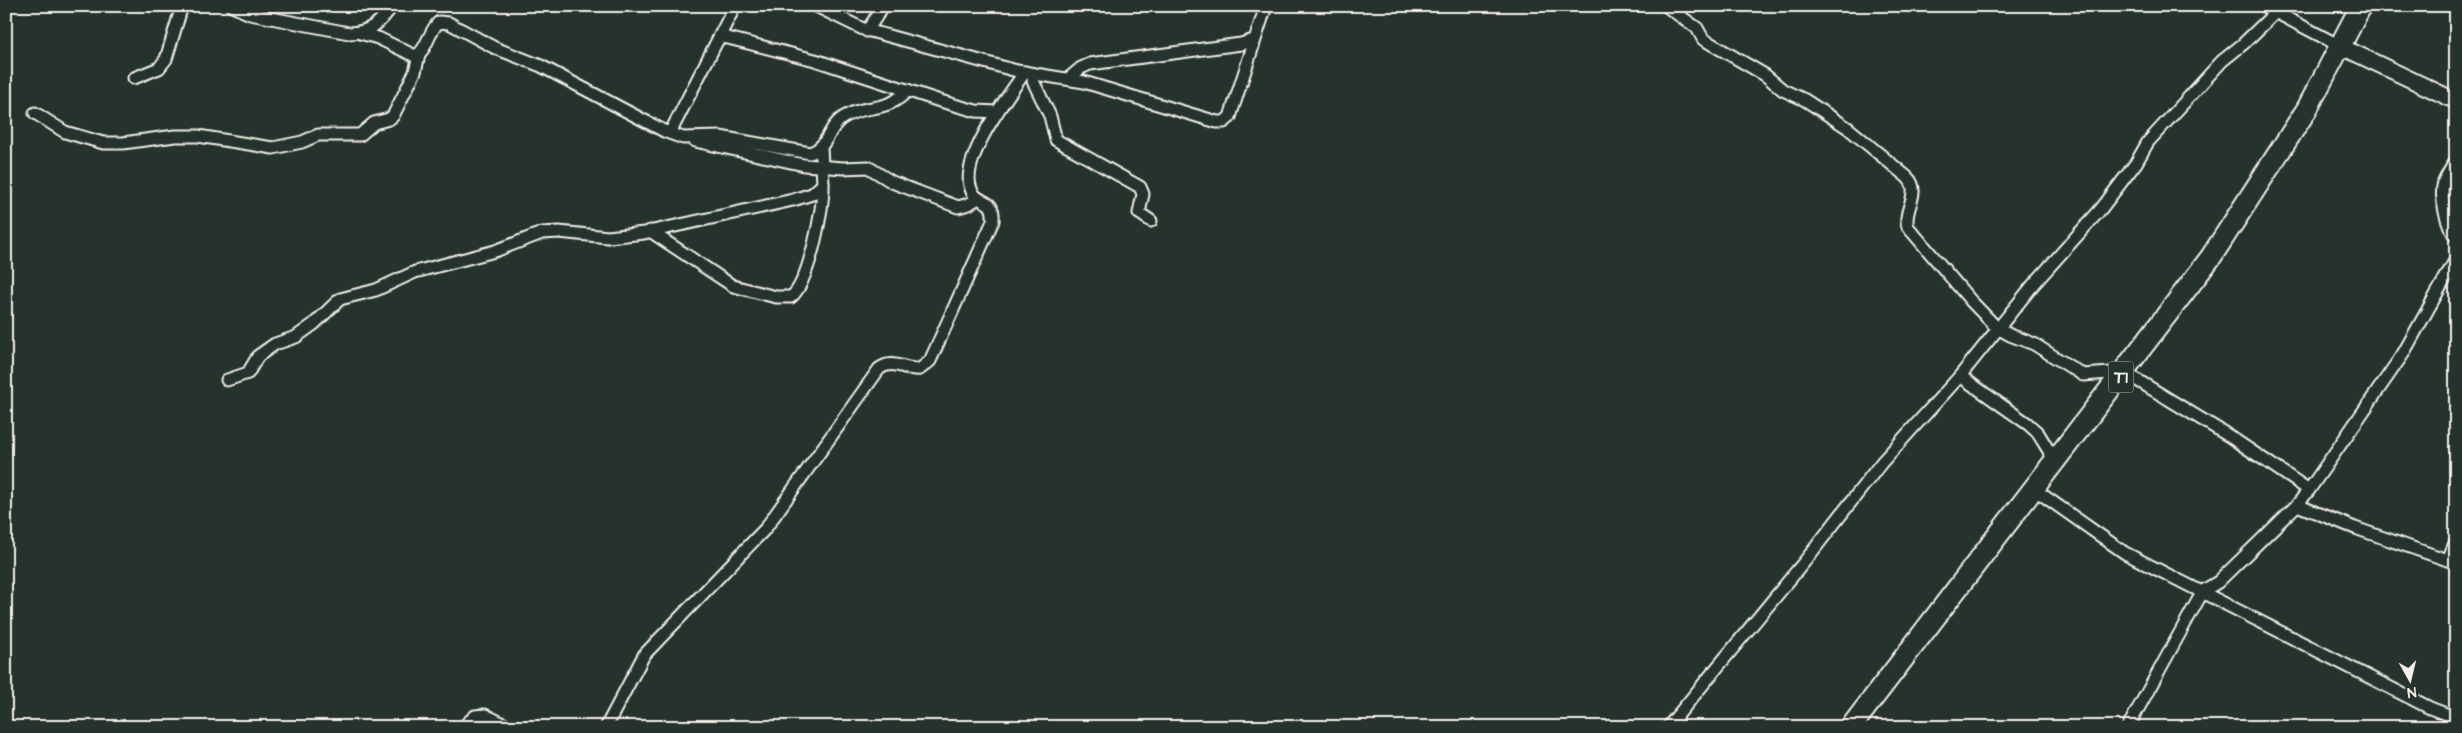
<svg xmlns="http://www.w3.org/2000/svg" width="2462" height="733" font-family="'Architects Daughter',sans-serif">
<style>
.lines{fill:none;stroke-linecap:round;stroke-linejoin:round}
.street-casing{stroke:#f4f1e8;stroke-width:15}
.secondary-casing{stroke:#f4f1e8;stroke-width:19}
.highway-casing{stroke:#f4f1e8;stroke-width:24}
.street{stroke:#26332d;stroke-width:11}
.secondary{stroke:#26332d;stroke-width:15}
.highway{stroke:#26332d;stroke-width:20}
.labels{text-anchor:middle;stroke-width:4;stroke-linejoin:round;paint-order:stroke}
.shield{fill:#26332d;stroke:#b6b8b0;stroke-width:1}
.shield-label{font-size:18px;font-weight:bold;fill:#f4f1e8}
</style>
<rect width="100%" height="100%" fill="#26332d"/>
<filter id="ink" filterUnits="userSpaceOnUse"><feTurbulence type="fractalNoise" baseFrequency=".02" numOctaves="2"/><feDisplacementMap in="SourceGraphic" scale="10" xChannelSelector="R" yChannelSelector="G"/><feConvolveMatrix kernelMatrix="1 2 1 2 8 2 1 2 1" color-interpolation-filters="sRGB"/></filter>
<g filter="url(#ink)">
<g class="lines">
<!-- street casing -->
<g class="street-casing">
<g id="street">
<path d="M232,6L250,14L349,33C370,33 381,22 392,6"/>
<path d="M816,6L863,29L1017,71L1084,82L1217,122H1224L1230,117L1266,6"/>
<path d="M1666,6L1697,28L1703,39L1765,75L1783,90L1805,100L1848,128L1907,177C1923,192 1902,210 1908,227L1971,301L1997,328L2010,335L2034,344L2083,375L2124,372L2229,436L2309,490"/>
<path d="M2264,6L2340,46"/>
<path d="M867,31L883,6"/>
<path d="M360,33L378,38L415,56C426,53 429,30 439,22L449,23L495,48L541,66L664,131L683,138L720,137L810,153C829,147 828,126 844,117C867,103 886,114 908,90"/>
<path d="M720,36L815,60L940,101L976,111L997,112"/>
<path d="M134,78L159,68L166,59L182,6"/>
<path d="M1068,79L1081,68L1090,64L1241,44L1254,40"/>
<path d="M1033,81L1050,116L1056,140L1140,187L1143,194L1139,213L1151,221"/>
<path d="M35,113L65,132L103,143H123L175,136H198L273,148L302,142L318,135H360L374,123L389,119L393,116L415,72L419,55"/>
<path d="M670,133L735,6"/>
<path d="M695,141L804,165L843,168L868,167L892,182L958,207L969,204L978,198"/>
<path d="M2456,161C2452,167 2447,175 2444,182C2439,196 2447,226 2456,237"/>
<path d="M650,231L733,286L776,297H791C809,283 824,207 823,184"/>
<path d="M1960,376L2028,424L2038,433L2055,461"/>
<path d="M227,380L248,373L258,356L275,344L296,337L314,324L340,299L376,290L415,272L495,251L542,233L559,232L608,237L644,233L793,200L812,194L823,184L821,147"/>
<path d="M2034,489L2125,553L2430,708L2456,718"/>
<path d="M2297,505L2355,528L2456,563"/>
<path d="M2448,560L2456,541"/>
<path d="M463,727L475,716L485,715L510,727"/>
<path d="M606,727L644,655L765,529L879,369C893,358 905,371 920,369L930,361L993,221C995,195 977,206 971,189C959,160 1008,96 1025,72"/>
<path d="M1668,727L1805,561L1882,462L1960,376L2033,285L2101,209L2136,163L2148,142L2222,61L2243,44L2276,12"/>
<path d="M2128,727L2203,591L2218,582L2297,505L2309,490L2403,354L2456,259"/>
</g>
</g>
<!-- secondary casing -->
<g class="secondary-casing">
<path id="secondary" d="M2340,46L2456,101"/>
</g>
<!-- highway casing -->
<g class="highway-casing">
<path id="highway" d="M1851,727L2211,257L2307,109L2361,6"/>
</g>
<!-- street -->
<use href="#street" class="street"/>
<!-- secondary -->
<use href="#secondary" class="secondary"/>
<!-- highway -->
<use href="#highway" class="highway"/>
</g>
</g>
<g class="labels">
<!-- shield labels -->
<rect class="shield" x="2108.5" y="361.5" width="25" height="31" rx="4"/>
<g class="shield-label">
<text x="2121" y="383">T1</text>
</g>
</g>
<!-- margin -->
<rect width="2462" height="733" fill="none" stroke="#26332d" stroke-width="25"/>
<rect x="12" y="12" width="2437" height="708" fill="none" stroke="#f4f1e8" stroke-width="2" filter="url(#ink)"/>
<!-- north arrow -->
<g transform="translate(2410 680) rotate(172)" stroke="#26332d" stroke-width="4" paint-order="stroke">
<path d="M0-4L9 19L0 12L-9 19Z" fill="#f4f1e8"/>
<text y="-8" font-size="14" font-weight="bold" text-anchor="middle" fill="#f4f1e8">N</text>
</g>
</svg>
